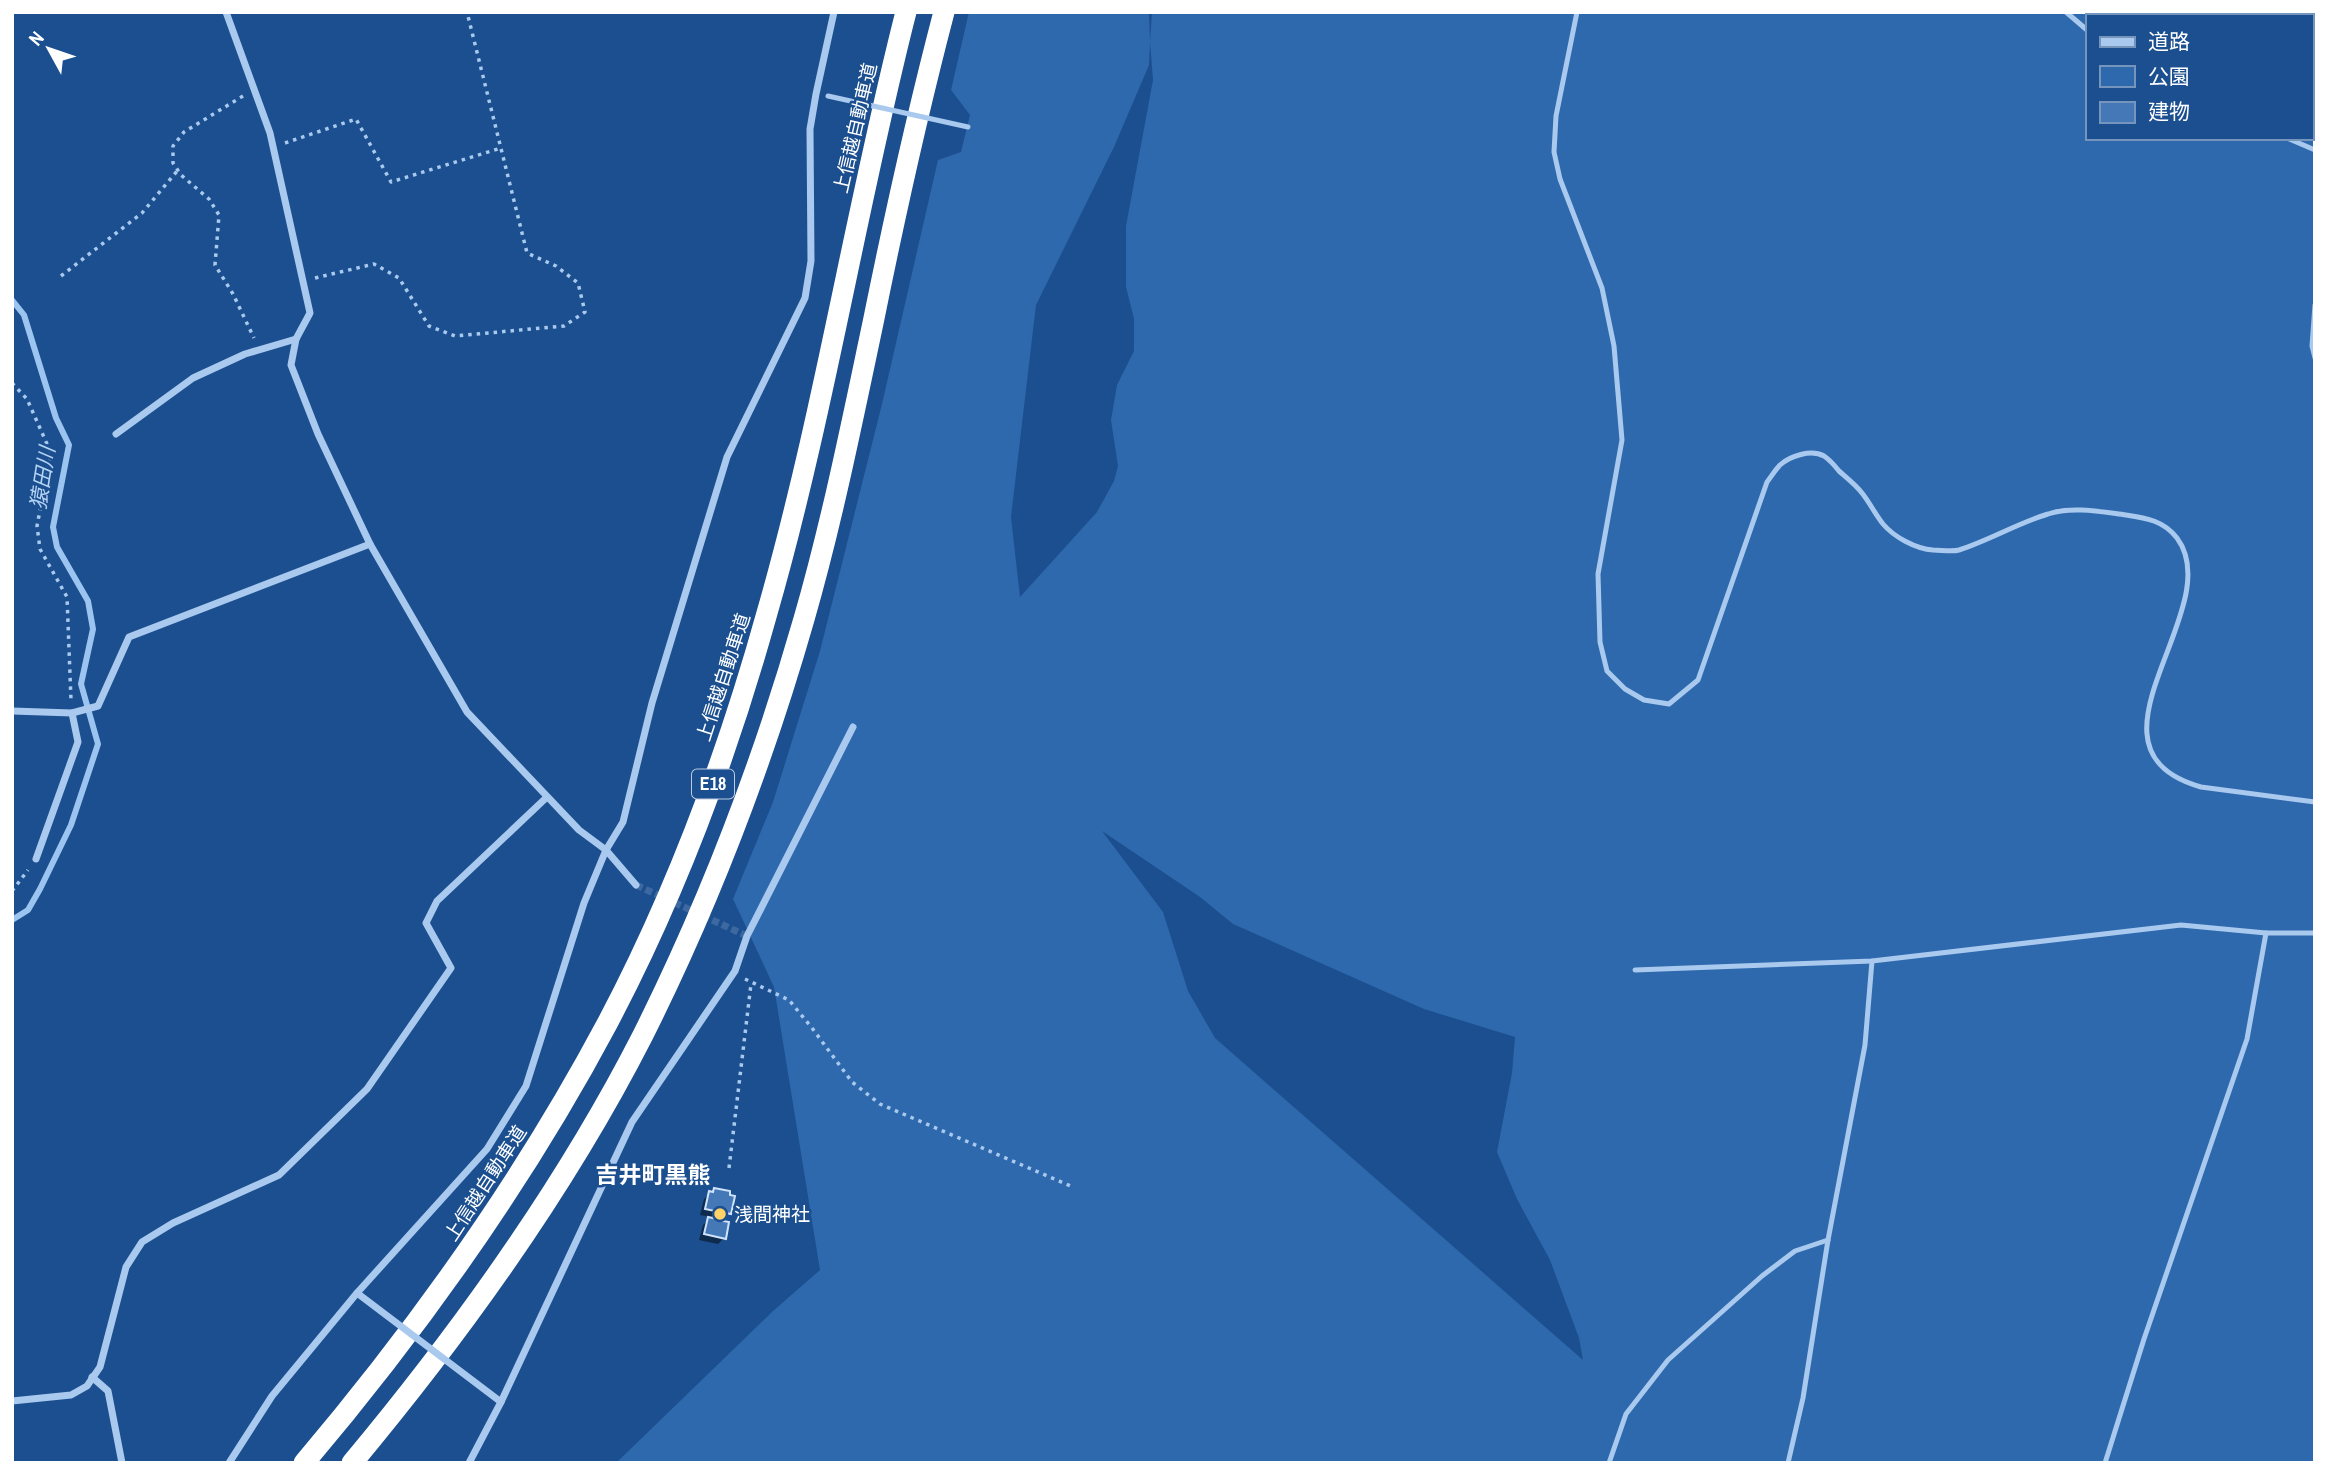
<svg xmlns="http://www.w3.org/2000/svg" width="2327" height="1475" font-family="'Archivo Narrow','Noto Sans JP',sans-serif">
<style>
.green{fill:#2e69ad;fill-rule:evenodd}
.shadow{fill:#0007}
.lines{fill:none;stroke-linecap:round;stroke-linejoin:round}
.stream{stroke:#9cc4f0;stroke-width:6}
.building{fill:#4478b7;stroke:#cfe3fa;stroke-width:2}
.minor-tunnel{stroke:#3d69a0;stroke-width:7;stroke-dasharray:7 3.5;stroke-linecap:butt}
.path{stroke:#a9c9ee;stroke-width:3.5;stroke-dasharray:3.5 5;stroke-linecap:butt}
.service{stroke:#a9c9ee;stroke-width:5}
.minor{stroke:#a9c9ee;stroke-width:7}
.motorway{stroke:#fff;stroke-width:21}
.service-bridge{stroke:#a9c9ee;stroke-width:5}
.minor-bridge{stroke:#a9c9ee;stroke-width:7}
.poi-dot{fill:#ffd166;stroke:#1b4f8f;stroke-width:2.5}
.labels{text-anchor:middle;stroke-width:5;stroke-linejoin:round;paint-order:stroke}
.shield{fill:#1b4f8f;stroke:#bbcadd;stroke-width:2}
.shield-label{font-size:18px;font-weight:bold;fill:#fff}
.street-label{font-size:19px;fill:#fff;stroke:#1b4f8f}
.poi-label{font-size:19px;fill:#fff;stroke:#1b4f8f;text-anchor:start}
.water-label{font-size:21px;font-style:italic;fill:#b5d3f5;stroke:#1b4f8f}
.quarter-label{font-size:23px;font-weight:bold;fill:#fff;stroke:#1b4f8f}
</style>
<rect width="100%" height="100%" fill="#1b4f8f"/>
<!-- green -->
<path class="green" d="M969,12H1149L1150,42L1152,12H2315V1463H616L773,1311L820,1270L774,987L733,899L773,802L820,651L882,404L938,160L961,152L970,115L951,90ZM2087,16H2311V138H2087ZM1150,42L1153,80L1126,226V287L1134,319V351L1117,385L1111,420L1118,466L1114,481L1097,512L1020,597L1011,517L1036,305L1114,147L1149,65ZM1102,831L1200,897L1233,924L1424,1009L1515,1037L1512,1073L1497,1152L1517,1199L1550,1260L1579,1338L1583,1360L1215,1038L1188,991L1163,912Z"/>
<!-- shadow -->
<path class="shadow" d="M714,1190L729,1214L721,1222L724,1238L718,1244L699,1240L703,1225L711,1217L700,1215L704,1199Z"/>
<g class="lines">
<!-- stream -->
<path class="stream" d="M12,300L24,315L56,418L69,445L53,527L57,547L88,601L93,629L81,684L98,744L71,825L40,889L28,910L12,920"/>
</g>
<!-- building -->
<path class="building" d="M714,1188L730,1191V1195L735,1196L731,1214L725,1213L723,1221L729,1222L726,1239L704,1234L708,1217L713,1218L715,1211L705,1209L709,1191L713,1192Z"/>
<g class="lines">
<!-- minor-tunnel -->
<path class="minor-tunnel" d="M636,885L747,936"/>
<!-- path -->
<g class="path">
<path d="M243,96L184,132L173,146V163L181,175L209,199L219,215L215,265L233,294L254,338"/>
<path d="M285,143L356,119L391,182L501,148"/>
<path d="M61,276L142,213L178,170"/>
<path d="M315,278L374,264L399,278L429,326L455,336L564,326L585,312L578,283L556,266L527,253L467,12"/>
<path d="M12,383L27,399L51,453L37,526L40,549L67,597L71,700"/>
<path d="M12,891L28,870"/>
<path d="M745,979L789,1000L812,1028L852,1082L880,1104L1073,1187"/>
<path d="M729,1168L751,984"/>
</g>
<!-- service -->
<g class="service">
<path d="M1577,12L1556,116L1554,152L1560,179L1602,288L1614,346L1622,440L1598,574L1600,642L1607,671L1625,689L1644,700L1669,704L1698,680L1767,482C1771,477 1775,470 1780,465C1790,456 1811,449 1824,456C1830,460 1835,466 1839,471C1847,478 1856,485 1862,493C1870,503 1875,514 1883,524C1894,537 1916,549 1933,550C1941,550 1952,552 1959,550C1990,540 2018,523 2048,514C2072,506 2102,512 2126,515C2147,518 2164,521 2177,538C2230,609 2067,749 2201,787L2315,802"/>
<path d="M2066,12L2087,30"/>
<path d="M2287,138L2315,150"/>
<path d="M2315,305L2312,346L2315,358"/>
<path d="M1635,970L1872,961L2181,925L2266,933H2315"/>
<path d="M1609,1463L1626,1414L1668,1360L1762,1276L1795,1251L1828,1240"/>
<path d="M1788,1463L1803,1398L1828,1240L1865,1045L1872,961"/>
<path d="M2105,1463L2144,1339L2247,1039L2266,933"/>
</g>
<!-- minor -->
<g class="minor">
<path d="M226,12L270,133L310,313L296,339L291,365L318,434L370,544L467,712L579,830L606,850L636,885"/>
<path d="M116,434L193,378L245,354L296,339"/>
<path d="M12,711L72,713L98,706L129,637L370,544"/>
<path d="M36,859L78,742L72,713"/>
<path d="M92,1377L108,1391L122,1463"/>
<path d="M12,1401L71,1395L87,1386L100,1367L126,1267L142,1242L173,1223L279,1175L367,1089L451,968L426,923L437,901L547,797"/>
<path d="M229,1463L272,1396L357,1293L487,1149L526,1086L584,903L606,850L623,822L652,703L727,457L805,298L811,261L810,129L816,94L834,12"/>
<path d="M469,1463L501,1402L632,1122L735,971L747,936L853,727"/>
</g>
<!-- motorway -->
<g class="motorway">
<path d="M304,1463C420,1326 524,1180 608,1022C676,893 728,753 767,613C824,415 855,211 906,12"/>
<path d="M352,1463C462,1331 565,1188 643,1035C710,901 763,762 804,619C832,522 852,422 873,323C894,219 917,115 944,12"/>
</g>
<!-- service-bridge -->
<path class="service-bridge" d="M828,96L968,127"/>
<!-- minor-bridge -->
<path class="minor-bridge" d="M357,1293L501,1402"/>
</g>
<!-- markers -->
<circle class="poi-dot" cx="720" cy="1214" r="7"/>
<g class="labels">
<!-- shield labels -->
<rect class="shield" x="692" y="769.5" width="42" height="29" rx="5"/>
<g class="shield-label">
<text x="713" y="790">E18</text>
</g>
<!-- street labels -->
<g class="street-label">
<text transform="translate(855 128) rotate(-77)" y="7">上信越自動車道</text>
<text transform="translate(723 677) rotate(-72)" y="7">上信越自動車道</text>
<text transform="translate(485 1183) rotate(-57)" y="7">上信越自動車道</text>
</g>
<!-- poi labels -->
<g class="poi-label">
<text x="734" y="1221">浅間神社</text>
</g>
<!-- water labels -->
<g class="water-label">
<text transform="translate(43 478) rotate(-81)" y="7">猿田川</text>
</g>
<!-- quarter labels -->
<g class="quarter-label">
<text x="653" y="1183">吉井町黒熊</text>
</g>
</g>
<!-- border -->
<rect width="2327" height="1475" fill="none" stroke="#ffffff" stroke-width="28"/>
<!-- legend -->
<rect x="2086" y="14" width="228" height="126" fill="#1b4f8f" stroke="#7695bc" stroke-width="2"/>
<rect x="2100" y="37" width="35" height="10" fill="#a9c9ee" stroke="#7695bc" stroke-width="2"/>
<text x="2148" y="49" font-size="21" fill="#ffffff">道路</text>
<rect x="2100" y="66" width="35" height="21" fill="#2e69ad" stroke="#7695bc" stroke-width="2"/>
<text x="2148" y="84" font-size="21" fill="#ffffff">公園</text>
<rect x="2100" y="102" width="35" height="21" fill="#4478b7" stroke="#7695bc" stroke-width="2"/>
<text x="2148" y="119" font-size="21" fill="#ffffff">建物</text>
<!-- north arrow -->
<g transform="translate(49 49) rotate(310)" stroke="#1b4f8f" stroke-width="5" paint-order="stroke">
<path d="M0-5L12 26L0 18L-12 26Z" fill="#ffffff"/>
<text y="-10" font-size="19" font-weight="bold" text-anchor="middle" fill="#ffffff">N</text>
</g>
</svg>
